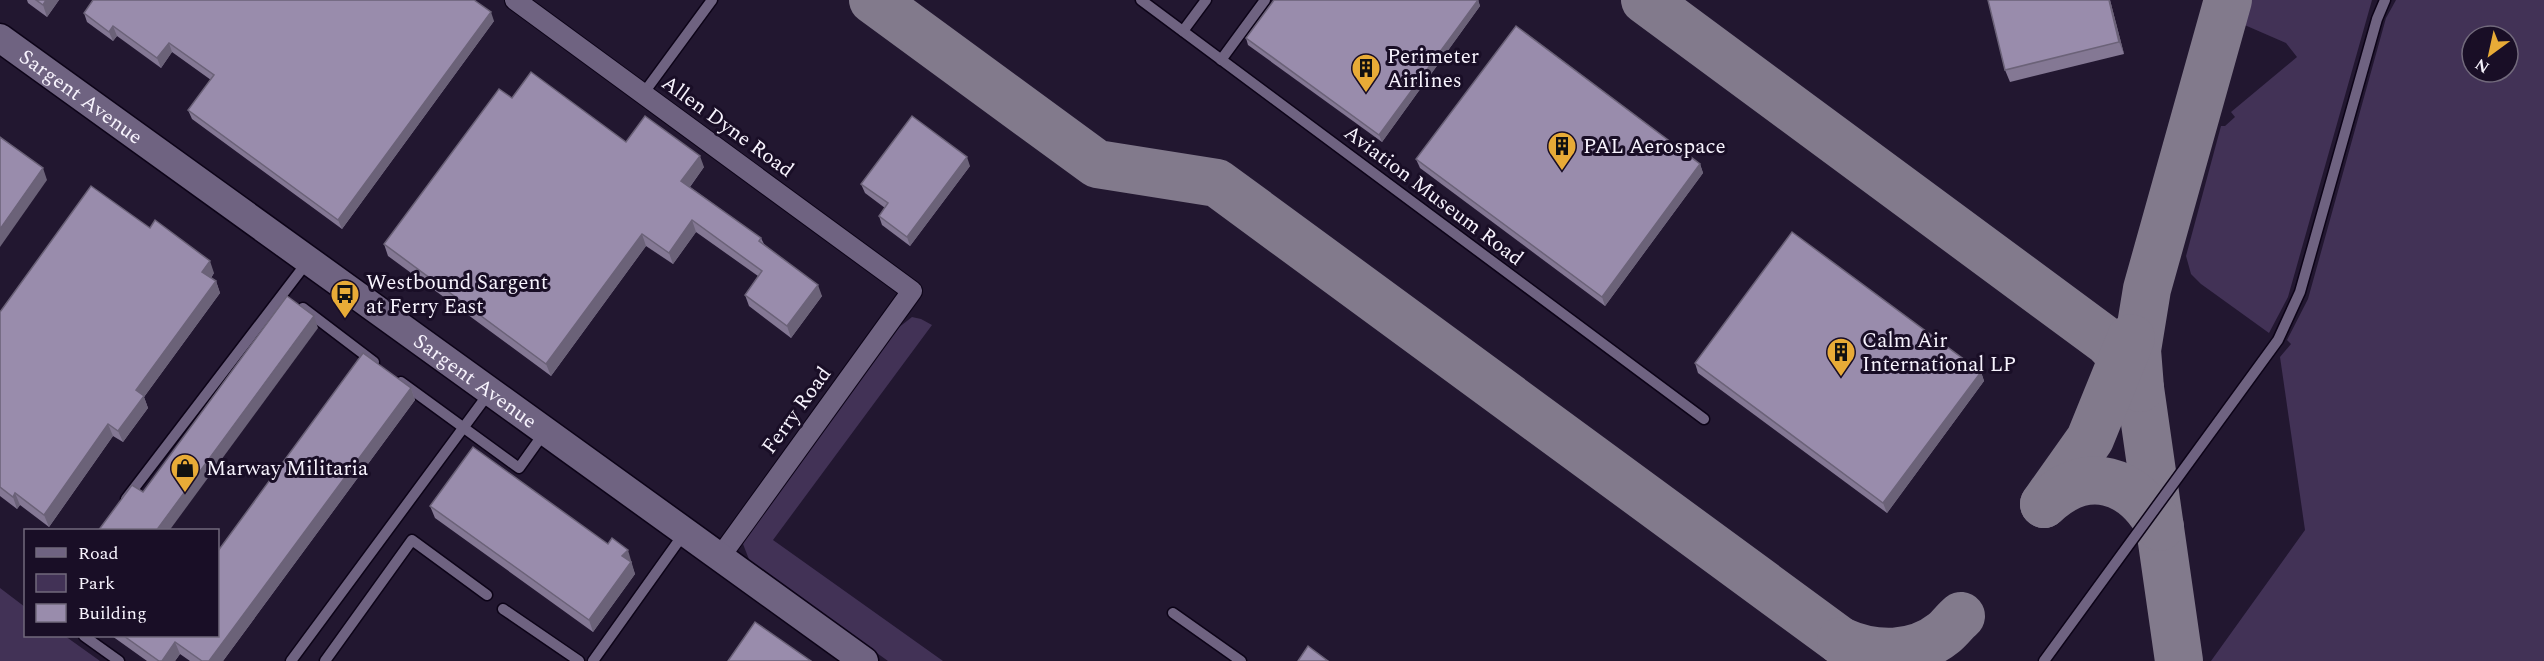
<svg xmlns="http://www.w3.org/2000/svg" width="2544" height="661" font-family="Spectral,serif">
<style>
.green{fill:#423256;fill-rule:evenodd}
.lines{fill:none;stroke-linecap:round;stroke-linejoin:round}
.taxiway{stroke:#827a8c;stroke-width:48}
.lane-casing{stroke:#0c0317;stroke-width:13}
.street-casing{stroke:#0c0317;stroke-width:22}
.secondary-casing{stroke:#0c0317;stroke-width:31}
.lane{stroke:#6f6381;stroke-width:10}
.street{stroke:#6f6381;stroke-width:20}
.secondary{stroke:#6f6381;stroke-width:28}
.wall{fill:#847894}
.shaded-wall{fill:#6b6278}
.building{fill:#998cac;stroke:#6b6278;stroke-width:1.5}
.labels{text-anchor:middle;stroke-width:6;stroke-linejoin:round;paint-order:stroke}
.poi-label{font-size:21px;fill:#f7f3fd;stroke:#190e26;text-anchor:start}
.street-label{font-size:21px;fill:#f7f3fd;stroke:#190e26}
</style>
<rect width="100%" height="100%" fill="#221730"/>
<!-- green -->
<g class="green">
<path d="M2246,0H2372L2288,297L2269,333L2201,284L2191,274L2186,256L2221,126H2225L2235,117L2231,112L2297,57L2286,43L2240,23Z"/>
<path d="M2396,0H2544V661H2211L2305,530L2280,357L2291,344L2287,340L2308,299L2386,18ZM2472,36H2508V72H2472Z"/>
<path d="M912,317L921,319L932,325L773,540L943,661H888L750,562L743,544L747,532L898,328Z"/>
<path d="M0,588L25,607L26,636H65L100,661H0Z"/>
</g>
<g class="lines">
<!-- taxiway -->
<g class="taxiway">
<path d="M873,0L1097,164L1217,183L1868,661"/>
<path d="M1645,0L2108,342L2124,359L2140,388L2179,661"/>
<path d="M2140,388L2137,350L2147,289L2228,0"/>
<path d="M2044,504L2090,439L2131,338"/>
<path d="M2044,504C2087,463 2134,479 2160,527"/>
<path d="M1841,641C1874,656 1914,657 1944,633C1950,628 1955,621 1961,616"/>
</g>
<!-- lane casing -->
<g class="lane-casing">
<g id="lane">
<path d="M1141,0L1704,419"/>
<path d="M1183,31L1206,0"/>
<path d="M1221,60L1265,0"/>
<path d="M643,94L712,0"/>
<path d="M303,308L374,362"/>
<path d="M401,382L519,468L544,433"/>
<path d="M126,499L308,261"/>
<path d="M503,609L579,661"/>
<path d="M1173,613L1241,661"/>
<path d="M84,636L119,661"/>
<path d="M291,661L489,393"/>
<path d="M325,661L412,540L487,595"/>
<path d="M593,661L685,532"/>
<path d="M2044,661L2278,340L2300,292L2377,19L2385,0"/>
</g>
</g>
<!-- street casing -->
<g class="street-casing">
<path id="street" d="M515,0L912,291L720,557"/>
</g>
<!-- secondary casing -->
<g class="secondary-casing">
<g id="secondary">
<path id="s1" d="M0,38L864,661"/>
</g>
</g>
<!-- lane -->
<use href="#lane" class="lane"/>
<!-- street -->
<use href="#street" class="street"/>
<!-- secondary -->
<use href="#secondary" class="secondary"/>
</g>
<!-- wall -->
<g class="wall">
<path d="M27,0H59L47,17L28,3Z"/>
<path d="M1478,0L1480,6L1382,142L1248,45L1246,38Z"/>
<path d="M1988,0H2110L2124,54L2010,82L2005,70Z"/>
<path d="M84,13L494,21L342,229L192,119L188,110L211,80L172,52L161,68L117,36L113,41L87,22Z"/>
<path d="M512,98L626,142L704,167L690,187L761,238L764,244L822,296L791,338L749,306L745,295L758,276L696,232L673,264L646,246L551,376L388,256L384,244Z"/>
<path d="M1416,159L1700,164L1703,173L1605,306L1420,168Z"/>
<path d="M970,166L910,246L882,225L879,216L885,208L865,193L861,184Z"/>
<path d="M214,273L211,278L216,281L220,293L144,397L148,408L123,442L113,436L49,527L20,505L17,509L0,496V312Z"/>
<path d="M1695,363L1981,372L1984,381L1887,513L1698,373Z"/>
<path d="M411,388L415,400L223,661H190L180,654L175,661H147L112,636H218Z"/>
<path d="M430,506L632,562L631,563L635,574L593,632L435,518Z"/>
</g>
<!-- shaded-wall -->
<g class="shaded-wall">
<path d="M46,0H59L47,17L43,5Z"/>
<path d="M1478,0L1480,6L1382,142L1379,135Z"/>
<path d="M2109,0H2110L2124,54L2119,42Z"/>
<path d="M491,12L494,21L342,229L338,220Z"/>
<path d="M113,26L117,36L113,41L109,32Z"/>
<path d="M169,43L172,52L161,68L157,58Z"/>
<path d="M700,156L704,167L686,192L681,181Z"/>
<path d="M967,157L970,166L910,246L907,237Z"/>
<path d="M1700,164L1703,173L1605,306L1602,297Z"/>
<path d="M43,168L47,180L0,247V229Z"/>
<path d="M692,220L696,232L673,264L669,253Z"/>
<path d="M642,234L646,246L551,376L546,364Z"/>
<path d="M210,261L214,273L207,284L202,272Z"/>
<path d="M216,281L220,293L144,397L148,408L123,442L118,431L136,390Z"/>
<path d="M818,285L822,296L791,338L787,326Z"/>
<path d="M314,316L318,328L169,531H156Z"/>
<path d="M1981,372L1984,381L1887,513L1883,503Z"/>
<path d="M411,388L415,400L223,661H209Z"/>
<path d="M108,424L113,436L49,527L44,515Z"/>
<path d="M15,493L20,505L17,509L13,497Z"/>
<path d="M628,550L635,574L593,632L589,620L622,556Z"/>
<path d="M175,642L180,654L175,661H162Z"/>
</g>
<!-- building -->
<g class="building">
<path d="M36,0H46L43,5Z"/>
<path d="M93,0H474L491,12L338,220L188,110L214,75L169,43L157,58L113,26L109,32L84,13Z"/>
<path d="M1274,0H1478L1379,135L1246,38Z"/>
<path d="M1988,0H2109L2119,42L2005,70Z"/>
<path d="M1516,26L1700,164L1602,297L1416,159Z"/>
<path d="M531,72L626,142L645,116L700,156L681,181L761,238L759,241L818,285L787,326L745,295L762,271L692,220L669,253L642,234L546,364L384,244L499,89L512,98Z"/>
<path d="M912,116L967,157L907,237L879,216L888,203L861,184Z"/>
<path d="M0,137L43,168L0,229Z"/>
<path d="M91,186L150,228L155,220L210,261L202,272L216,281L136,390L144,396L118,431L108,424L44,515L15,493L13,497L0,487V312Z"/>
<path d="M1792,232L1981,372L1883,503L1695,363Z"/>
<path d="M287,296L314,316L156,531H98L132,485L143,492Z"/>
<path d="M363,353L411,388L209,661H202L175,642L162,661H159L124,636H218V551Z"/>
<path d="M473,447L608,544L612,538L628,550L622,556L631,562L589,620L430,506Z"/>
<path d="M755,622L811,661H728Z"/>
<path d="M1308,646L1328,661H1298Z"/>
</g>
<!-- icons -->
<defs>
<g id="building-pin" transform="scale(1.5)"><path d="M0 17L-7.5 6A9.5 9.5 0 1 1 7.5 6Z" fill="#e8ab37" stroke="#190e26"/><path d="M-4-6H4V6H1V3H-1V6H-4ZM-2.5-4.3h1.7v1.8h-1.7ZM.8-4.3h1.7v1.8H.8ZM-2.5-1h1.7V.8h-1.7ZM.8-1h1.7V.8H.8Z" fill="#111"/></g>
<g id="bus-pin" transform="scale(1.5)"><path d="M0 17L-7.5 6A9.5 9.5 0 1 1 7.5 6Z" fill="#e8ab37" stroke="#190e26"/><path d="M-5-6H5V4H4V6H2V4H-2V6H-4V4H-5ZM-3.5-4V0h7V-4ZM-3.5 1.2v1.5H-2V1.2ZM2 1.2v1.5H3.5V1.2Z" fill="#111"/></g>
<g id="shop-pin" transform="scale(1.5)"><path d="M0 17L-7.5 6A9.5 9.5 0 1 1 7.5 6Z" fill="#e8ab37" stroke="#190e26"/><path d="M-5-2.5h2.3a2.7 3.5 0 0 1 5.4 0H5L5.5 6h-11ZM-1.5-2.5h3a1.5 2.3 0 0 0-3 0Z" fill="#111"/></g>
</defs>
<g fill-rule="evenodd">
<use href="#building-pin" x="1366" y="68"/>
<use href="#building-pin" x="1562" y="146"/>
<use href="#bus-pin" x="345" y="294"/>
<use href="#building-pin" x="1841" y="352"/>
<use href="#shop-pin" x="185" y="468"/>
</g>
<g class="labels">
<!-- poi labels -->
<g class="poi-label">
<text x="1387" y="63">Perimeter<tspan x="1387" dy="24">Airlines</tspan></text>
<text x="1583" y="153">PAL Aerospace</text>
<text x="366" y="289">Westbound Sargent<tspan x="366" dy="24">at Ferry East</tspan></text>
<text x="1862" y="347">Calm Air<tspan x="1862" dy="24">International LP</tspan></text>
<text x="206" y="475">Marway Militaria</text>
</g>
<!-- street labels -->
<g class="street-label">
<text dy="7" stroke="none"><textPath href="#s1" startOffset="100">Sargent Avenue</textPath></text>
<text transform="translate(728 126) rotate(36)" y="7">Allen Dyne Road</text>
<text transform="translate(1434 195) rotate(37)" y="7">Aviation Museum Road</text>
<text dy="7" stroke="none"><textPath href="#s1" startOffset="586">Sargent Avenue</textPath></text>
<text transform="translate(796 410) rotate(-54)" y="7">Ferry Road</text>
</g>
</g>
<!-- legend -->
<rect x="24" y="529" width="195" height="108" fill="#190e26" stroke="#726a7c" stroke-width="1.5"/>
<rect x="36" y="548" width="30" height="9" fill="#6f6381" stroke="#726a7c" stroke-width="1.5"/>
<text x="78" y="559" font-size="18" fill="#f7f3fd">Road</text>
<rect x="36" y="574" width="30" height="18" fill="#423256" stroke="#726a7c" stroke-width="1.5"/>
<text x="78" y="589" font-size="18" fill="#f7f3fd">Park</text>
<rect x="36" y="604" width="30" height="18" fill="#998cac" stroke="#726a7c" stroke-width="1.5"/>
<text x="78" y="619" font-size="18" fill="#f7f3fd">Building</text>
<!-- north arrow -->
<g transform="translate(2490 54) rotate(213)"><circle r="28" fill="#190e26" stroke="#726a7c" stroke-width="1.5"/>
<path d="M0-4.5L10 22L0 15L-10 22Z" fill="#e8ab37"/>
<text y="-9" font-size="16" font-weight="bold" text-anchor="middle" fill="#f7f3fd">N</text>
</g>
</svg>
